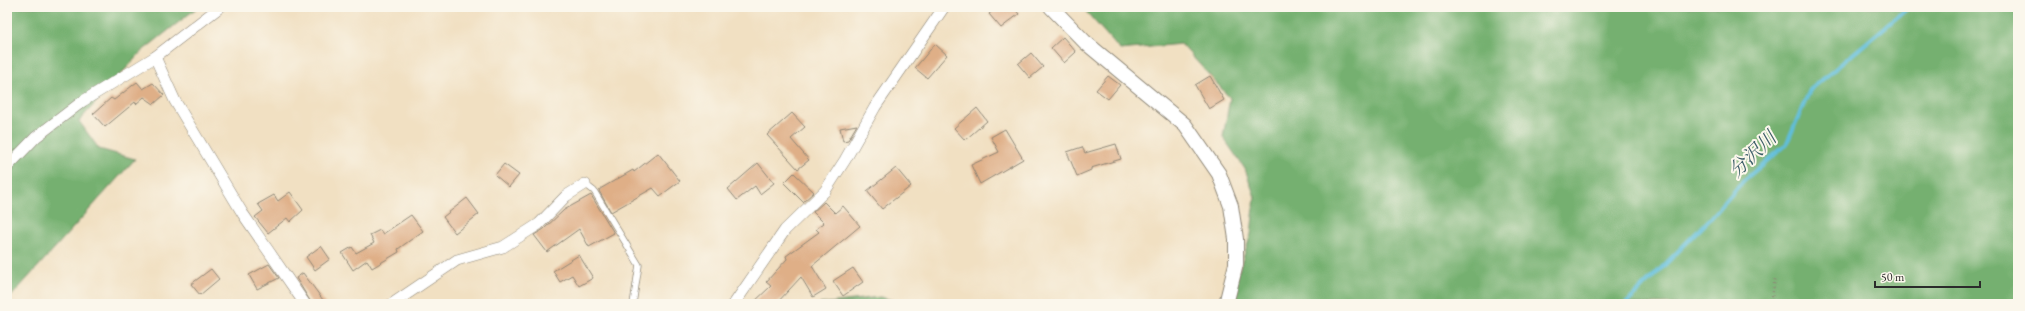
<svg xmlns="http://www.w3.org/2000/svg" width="2025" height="311" font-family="'EB Garamond','Noto Serif JP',serif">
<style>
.forest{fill:#74b06f;stroke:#506e4d}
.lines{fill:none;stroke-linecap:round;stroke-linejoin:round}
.stream{stroke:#5fbedd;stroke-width:4}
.building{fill:#dfaf87}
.service-casing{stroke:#8e8676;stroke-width:7}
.minor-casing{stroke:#8e8676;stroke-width:12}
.tertiary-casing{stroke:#8e8676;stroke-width:16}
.path{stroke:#8e8676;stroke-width:2.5;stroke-dasharray:1 3;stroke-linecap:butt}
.service{stroke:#fff;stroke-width:5.5}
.minor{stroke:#fff;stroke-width:11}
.tertiary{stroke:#fff;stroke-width:14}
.labels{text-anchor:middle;stroke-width:4;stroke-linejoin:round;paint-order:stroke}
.water-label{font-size:19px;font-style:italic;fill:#3d5e69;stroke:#fbf7ec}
</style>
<rect width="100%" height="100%" fill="#fbf7ec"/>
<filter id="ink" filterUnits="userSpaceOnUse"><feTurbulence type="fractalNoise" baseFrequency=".025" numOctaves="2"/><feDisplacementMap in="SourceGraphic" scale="8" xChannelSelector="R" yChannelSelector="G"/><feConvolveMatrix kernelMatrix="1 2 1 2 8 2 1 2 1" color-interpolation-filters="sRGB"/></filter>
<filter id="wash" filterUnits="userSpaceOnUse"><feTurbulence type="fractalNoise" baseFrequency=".012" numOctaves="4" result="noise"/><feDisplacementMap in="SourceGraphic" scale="16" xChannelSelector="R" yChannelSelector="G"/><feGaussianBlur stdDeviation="0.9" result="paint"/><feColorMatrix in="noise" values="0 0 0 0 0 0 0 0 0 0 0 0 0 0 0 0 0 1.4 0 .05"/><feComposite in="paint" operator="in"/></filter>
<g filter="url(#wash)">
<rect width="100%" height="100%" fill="#f1e0c2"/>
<!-- forest -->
<g class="forest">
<path d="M7,7H198L141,52L79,121L99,149L135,159L7,301Z"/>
<path d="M1082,7H2018V304H1228L1251,234L1255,197L1245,169L1223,137L1230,98L1181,44L1120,50Z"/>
<path d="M880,297L909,304H819Z"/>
</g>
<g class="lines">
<!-- stream -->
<path class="stream" d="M1626,304L1710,219L1744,180L1786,145L1810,90L1909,7"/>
</g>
<g id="blocks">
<!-- building -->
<g class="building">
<path d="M997,7H1013L1019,14L1001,28L989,14Z"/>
<path d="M1063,37L1076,52L1064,63L1051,48Z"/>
<path d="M935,44L947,55L927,78L915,68Z"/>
<path d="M1031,53L1043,67L1030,78L1018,64Z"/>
<path d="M1108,76L1120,85L1108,99L1096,90Z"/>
<path d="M1210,76L1224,100L1209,109L1195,85Z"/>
<path d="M137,82L143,89L153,83L164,95L154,104L144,97L136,104L135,102L105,127L93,114L111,98L114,100Z"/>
<path d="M977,108L987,121L965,140L954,128Z"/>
<path d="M792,113L805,127L791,139L809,160L798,169L767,135Z"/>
<path d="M857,125L848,140L843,141L840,128Z"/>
<path d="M1005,129L1023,159L980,184L971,165L999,152L991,137Z"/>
<path d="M1116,144L1121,159L1091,168V170L1077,176L1067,152L1082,147L1085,153Z"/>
<path d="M658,153L680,181L660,196L653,188L611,212L599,191L600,189L633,170L634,172Z"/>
<path d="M758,163L774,183L760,194L755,186L737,200L728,189Z"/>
<path d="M504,164L519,175L509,187L495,175Z"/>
<path d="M896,168L911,186L882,209L867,191Z"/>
<path d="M794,173L814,192L803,202L784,183Z"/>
<path d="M290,192L303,210L290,222L287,218L268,233L255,217L263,211L258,204L274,195L278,201Z"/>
<path d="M591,195L614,233L589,247L579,229L547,252L534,235L544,229L564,210Z"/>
<path d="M467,198L479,214L455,233L443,217Z"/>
<path d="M824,202L835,213L843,206L860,226L812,266L826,289L813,297L801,277L776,304H752L771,286L766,282L787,259L786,256L819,232L816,229L824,223L813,212Z"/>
<path d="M411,215L423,231L398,249L399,252L372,268L367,260L353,270L342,253L352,247L356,253L374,243L370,235L380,230L383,234Z"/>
<path d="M321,246L330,259L315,270L306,257Z"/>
<path d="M579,255L593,278L579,286L572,275L560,282L553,271Z"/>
<path d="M269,264L279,278L257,289L249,275Z"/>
<path d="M853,268L863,282L843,296L833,281Z"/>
<path d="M211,269L219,279L200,295L191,284Z"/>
<path d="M303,273L326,304H312L296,278Z"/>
</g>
</g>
</g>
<g filter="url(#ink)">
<use href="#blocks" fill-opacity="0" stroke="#8e8676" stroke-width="1"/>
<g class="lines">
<!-- service casing -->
<g class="service-casing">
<path id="service" d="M585,184L594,191L639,265L633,304"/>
</g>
<!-- minor casing -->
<g class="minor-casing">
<g id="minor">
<path d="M155,57L175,101L243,214L305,304"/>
<path d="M7,167L36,137L83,101L155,57L220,7"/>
<path d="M392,304L457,260L503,247L539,224L566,196L585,184"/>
<path d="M734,304L785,230L825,191L845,160L875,107L944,7"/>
</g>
</g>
<!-- tertiary casing -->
<g class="tertiary-casing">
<path id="tertiary" d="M1051,7L1085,42L1185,125L1219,174L1231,206L1236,239V264L1226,304"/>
</g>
<!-- path -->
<path class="path" d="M1771,304L1775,279"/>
<!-- service -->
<use href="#service" class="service"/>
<!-- minor -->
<use href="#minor" class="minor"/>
<!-- tertiary -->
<use href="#tertiary" class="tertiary"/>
</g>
</g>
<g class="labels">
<!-- water labels -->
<g class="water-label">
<text transform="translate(1752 154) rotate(-44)" y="7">分沢川</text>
</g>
</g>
<!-- margin -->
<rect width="2025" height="311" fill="none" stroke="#fbf7ec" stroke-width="24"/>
<!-- scale -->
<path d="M1875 281v6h105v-6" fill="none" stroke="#2b2b2b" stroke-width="2"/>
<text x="1881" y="281" font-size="12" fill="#2b2b2b" stroke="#fbf7ec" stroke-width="3" paint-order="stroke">50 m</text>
</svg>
